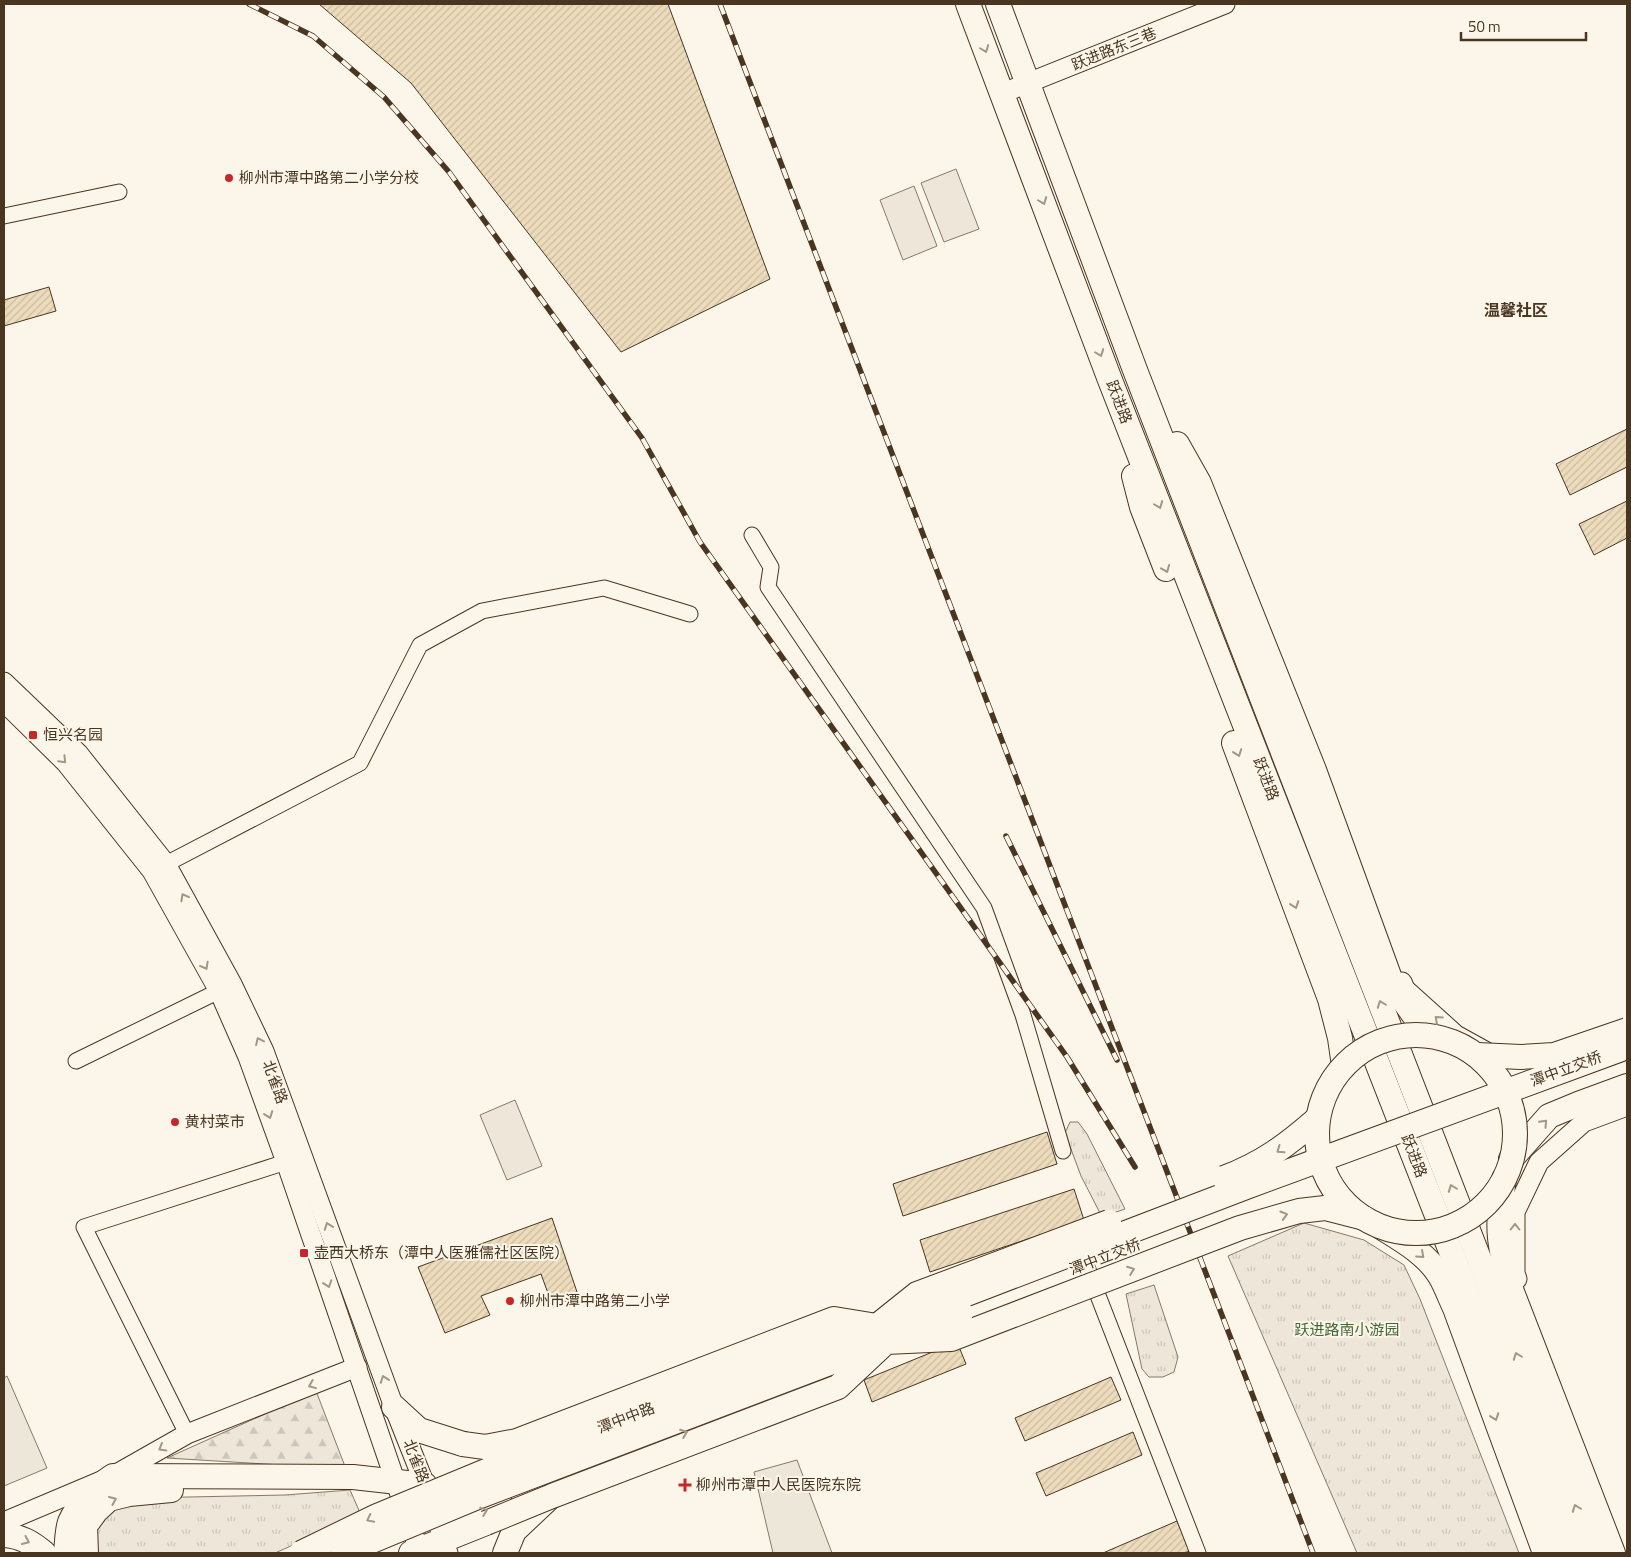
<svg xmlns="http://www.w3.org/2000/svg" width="1631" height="1557" font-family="'Titillium Web','Noto Sans SC',sans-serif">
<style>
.grass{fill:url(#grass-tufts);stroke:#887966}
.forest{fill:url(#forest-firs);stroke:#887966}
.pitch{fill:#ede6d9;stroke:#887966}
.parking{fill:#ede7d9;stroke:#887966}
.building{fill:url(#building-hatch);stroke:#4a3520}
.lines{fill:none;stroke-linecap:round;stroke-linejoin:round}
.minor-casing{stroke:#4a3520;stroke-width:17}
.tertiary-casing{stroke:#4a3520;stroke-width:21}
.primary-casing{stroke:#4a3520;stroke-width:26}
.minor{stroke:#fbf6e9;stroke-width:15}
.tertiary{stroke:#fbf6e9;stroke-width:19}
.primary{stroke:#fbf6e9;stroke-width:24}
.rail-casing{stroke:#4a3520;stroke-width:5.5}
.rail{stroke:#fbf6e9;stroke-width:4;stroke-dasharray:11;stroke-linecap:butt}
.primary-bridge-casing{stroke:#4a3520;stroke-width:26;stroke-linecap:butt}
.primary-bridge{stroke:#fbf6e9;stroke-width:24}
.oneway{stroke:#a29684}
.poi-dot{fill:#c62828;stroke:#fbf6e9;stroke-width:2}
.labels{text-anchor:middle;stroke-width:4;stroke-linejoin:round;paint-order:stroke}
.street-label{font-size:15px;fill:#4a3520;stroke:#fbf6e9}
.poi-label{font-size:15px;fill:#4a3520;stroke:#fbf6e9;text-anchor:start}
.park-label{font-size:15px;fill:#436837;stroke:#fbf6e9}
.neighbourhood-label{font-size:16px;font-weight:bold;fill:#4a3520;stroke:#fbf6e9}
</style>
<defs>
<pattern id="grass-tufts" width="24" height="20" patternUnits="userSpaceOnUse" patternTransform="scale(1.25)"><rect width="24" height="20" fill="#ede6d9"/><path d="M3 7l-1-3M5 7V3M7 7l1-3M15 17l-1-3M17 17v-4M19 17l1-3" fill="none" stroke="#cdc6ba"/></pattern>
<pattern id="forest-firs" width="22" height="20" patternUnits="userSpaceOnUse" patternTransform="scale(1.25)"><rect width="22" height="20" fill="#ede6d9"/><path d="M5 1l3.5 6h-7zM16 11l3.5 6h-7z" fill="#cdc6ba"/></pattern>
<pattern id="building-hatch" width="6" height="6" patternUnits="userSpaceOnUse" patternTransform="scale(1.25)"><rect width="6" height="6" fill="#ecdcbc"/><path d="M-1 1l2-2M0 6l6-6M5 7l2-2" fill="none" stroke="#ccbda1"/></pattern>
</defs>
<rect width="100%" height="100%" fill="#fbf6e9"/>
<!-- grass -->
<g class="grass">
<path d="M1070,1122H1078L1087,1134L1125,1209L1102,1217L1081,1176L1065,1133Z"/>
<path d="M1304,1223L1364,1240L1404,1265L1420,1299L1519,1553H1357L1228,1256Z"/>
<path d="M1154,1285L1178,1357L1174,1372L1163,1377H1149L1142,1369L1126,1294Z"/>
<path d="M350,1490L361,1515L275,1553H97L95,1551L98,1524L113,1504L141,1498L285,1495Z"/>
</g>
<!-- forest -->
<path class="forest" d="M316,1391L346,1469L167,1458Z"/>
<!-- pitch -->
<g class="pitch">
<path d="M956,169L979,229L944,242L921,183Z"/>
<path d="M914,186L937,246L903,260L880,200Z"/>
<path d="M515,1100L542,1166L507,1180L480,1115Z"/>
</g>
<!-- parking -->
<g class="parking">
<path d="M7,1376L47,1468L4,1486V1378Z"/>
<path d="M797,1460L832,1553H773L754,1472Z"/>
</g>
<!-- building -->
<g class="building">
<path d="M319,4H668L770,279L621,352L411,83Z"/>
<path d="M49,287L56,311L4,326V300Z"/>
<path d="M1627,429V467L1570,495L1556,464Z"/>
<path d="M1627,501V538L1594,555L1579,524Z"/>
<path d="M1047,1132L1057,1164L903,1216L893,1184Z"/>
<path d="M1074,1189L1084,1220L930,1272L920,1240Z"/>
<path d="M552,1218L578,1295L553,1307L541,1274L481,1296L490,1315L445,1333L418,1267Z"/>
<path d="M957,1342L966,1364L872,1402L864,1380Z"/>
<path d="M1111,1377L1121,1400L1025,1441L1015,1418Z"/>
<path d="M1133,1432L1142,1455L1046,1496L1036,1473Z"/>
<path d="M1177,1521L1190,1551L1184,1553H1103Z"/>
</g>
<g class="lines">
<!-- minor casing -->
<g class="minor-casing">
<g id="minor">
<path d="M4,216L119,192"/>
<path d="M752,535L771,567L768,587L984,908L1023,1015L1063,1151"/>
<path d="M166,864L360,763L420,645L482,611L604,588L690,614"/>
<path d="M76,1061L219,991"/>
<path d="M1078,1244L1198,1553"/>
<path d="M685,1433L852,1368"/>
<path d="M187,1434L84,1227L286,1162"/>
<path d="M439,1529L505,1503"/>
</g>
</g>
<!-- tertiary casing -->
<g class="tertiary-casing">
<g id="tertiary">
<path d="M1003,93L1225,4"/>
<path d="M4,682L78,753L166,864L232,984L264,1051L394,1407L425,1485L448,1553"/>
<path d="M4,702L66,763L152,871L219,991L248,1057L286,1162L420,1553"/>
<path d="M1402,982L1405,989L1456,1035L1494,1056"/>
<path d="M1517,1279L1515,1273V1212L1539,1162L1584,1122L1627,1106"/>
<path d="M4,1522L113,1476L187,1434L357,1367"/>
</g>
</g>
<!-- primary casing -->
<g class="primary-casing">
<g id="primary">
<path d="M968,4L1110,380L1569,1553"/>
<path d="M998,4L1135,370L1593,1553"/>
<path d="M1177,444L1199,483L1314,770L1392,984L1416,1018L1434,1036"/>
<path d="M1134,476L1142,507L1166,569"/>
<path d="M1234,743L1330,999L1340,1038L1344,1066"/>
<path d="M1511,1159L1549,1116L1578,1104L1627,1086"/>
<path d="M1504,1179C1501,1199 1498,1218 1500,1238C1502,1257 1507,1275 1512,1292L1613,1553"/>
<path d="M1381,1227C1402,1240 1427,1254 1440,1276C1446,1286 1450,1298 1455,1308L1545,1553"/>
<path d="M394,1407L419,1430L463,1444"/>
<path d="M4,1535C21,1536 32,1543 44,1553"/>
<path d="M66,1553C67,1544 67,1531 70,1522C77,1505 98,1486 113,1476L353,1477L425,1485"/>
<path d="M86,1553L85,1526L96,1511L109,1499L129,1494L171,1490"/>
<path d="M411,1553L486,1523"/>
<path d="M505,1553L514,1531L550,1497"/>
</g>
</g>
<!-- minor -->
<use href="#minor" class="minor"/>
<!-- tertiary -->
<use href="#tertiary" class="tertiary"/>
<!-- primary -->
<use href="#primary" class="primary"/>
<!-- rail casing -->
<g class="rail-casing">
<g id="rail">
<path d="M249,4L313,36L384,97L449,172L642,438L700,542L1067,1057L1135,1167"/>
<path d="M720,4L1313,1553"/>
<path d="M1006,836L1117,1060"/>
</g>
</g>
<!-- rail -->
<use href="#rail" class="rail"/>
<!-- primary-bridge casing -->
<g class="primary-bridge-casing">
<g id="primary-bridge">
<circle cx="1416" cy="1134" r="99"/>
<path d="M1477,1055L1521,1057L1554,1055L1627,1030"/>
<path d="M1224,1178C1263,1163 1286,1146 1317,1119"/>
<path d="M463,1444L485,1447L517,1441L834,1319L877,1326L917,1294L1109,1222"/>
<path d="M486,1523L552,1496L838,1387L886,1342L951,1339L1240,1228L1299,1211L1325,1208L1364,1218"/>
<path d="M301,1553L377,1516L498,1466L804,1351L956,1298L1246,1187L1627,1047"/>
<path d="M343,1553L480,1496L961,1313"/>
</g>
</g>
<!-- primary-bridge -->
<use href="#primary-bridge" class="primary-bridge"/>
</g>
<!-- one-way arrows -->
<defs><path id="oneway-chevron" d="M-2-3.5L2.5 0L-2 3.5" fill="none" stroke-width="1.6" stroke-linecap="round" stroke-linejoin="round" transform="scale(1.25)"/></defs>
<g class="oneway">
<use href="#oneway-chevron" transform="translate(985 49) rotate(69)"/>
<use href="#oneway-chevron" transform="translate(1043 201) rotate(69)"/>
<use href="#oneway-chevron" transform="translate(1100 353) rotate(69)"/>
<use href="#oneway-chevron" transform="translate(1159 505) rotate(69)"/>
<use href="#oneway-chevron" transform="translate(1166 569) rotate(68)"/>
<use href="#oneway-chevron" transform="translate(1238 753) rotate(70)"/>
<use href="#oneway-chevron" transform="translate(63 760) rotate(46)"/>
<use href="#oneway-chevron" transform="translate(184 897) rotate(-119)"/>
<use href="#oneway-chevron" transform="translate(1295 905) rotate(70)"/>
<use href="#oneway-chevron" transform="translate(205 966) rotate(61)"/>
<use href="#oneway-chevron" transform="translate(1381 1004) rotate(-111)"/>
<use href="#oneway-chevron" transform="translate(1438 1019) rotate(-138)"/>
<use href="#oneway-chevron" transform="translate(259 1041) rotate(-115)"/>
<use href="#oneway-chevron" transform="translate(269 1115) rotate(70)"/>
<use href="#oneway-chevron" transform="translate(1544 1123) rotate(-47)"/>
<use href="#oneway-chevron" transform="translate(1280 1150) rotate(145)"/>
<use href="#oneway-chevron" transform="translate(1452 1188) rotate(-111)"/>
<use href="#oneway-chevron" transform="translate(1284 1215) rotate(-17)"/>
<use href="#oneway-chevron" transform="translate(328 1226) rotate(-110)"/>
<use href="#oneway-chevron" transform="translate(1515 1227) rotate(-90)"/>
<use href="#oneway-chevron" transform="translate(1421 1255) rotate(42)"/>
<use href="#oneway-chevron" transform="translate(1131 1270) rotate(-21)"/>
<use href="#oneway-chevron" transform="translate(328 1284) rotate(71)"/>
<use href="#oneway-chevron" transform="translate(1517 1356) rotate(-111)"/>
<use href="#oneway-chevron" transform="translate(384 1379) rotate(-110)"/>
<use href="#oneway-chevron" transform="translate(312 1385) rotate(158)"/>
<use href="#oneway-chevron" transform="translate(1495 1417) rotate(70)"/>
<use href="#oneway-chevron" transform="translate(684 1433) rotate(-21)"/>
<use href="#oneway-chevron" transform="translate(162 1448) rotate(150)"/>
<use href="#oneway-chevron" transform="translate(113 1500) rotate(-23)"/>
<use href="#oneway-chevron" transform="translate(1576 1508) rotate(-111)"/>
<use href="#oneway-chevron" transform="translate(484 1511) rotate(-21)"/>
<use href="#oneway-chevron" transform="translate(370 1519) rotate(154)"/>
<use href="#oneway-chevron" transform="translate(26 1541) rotate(24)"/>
</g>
<!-- markers -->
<g class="poi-dot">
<circle cx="229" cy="178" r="5"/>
<rect x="28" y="730" width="10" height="10" rx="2.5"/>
<circle cx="175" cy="1122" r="5"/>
<rect x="299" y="1248" width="10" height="10" rx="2.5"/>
<circle cx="510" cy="1301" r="5"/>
<path d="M682.5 1477.5h5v5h5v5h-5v5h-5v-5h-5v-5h5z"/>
</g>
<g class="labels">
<!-- street labels -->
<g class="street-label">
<text transform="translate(1114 49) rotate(-22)" y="5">跃进路东三巷</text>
<text transform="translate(1119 402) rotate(69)" y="5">跃进路</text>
<text transform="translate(1266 779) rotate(69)" y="5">跃进路</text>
<text transform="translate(1566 1069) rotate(-20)" y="5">潭中立交桥</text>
<text transform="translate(275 1082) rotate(70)" y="5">北雀路</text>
<text transform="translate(1414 1156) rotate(69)" y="5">跃进路</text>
<text transform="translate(1105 1257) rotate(-21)" y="5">潭中立交桥</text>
<text transform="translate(626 1418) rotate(-21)" y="5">潭中中路</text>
<text transform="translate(416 1461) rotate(69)" y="5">北雀路</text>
</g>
<!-- poi labels -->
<g class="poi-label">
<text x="239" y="183">柳州市潭中路第二小学分校</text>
<text x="43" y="740">恒兴名园</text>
<text x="185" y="1127">黄村菜市</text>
<text x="314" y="1258">壶西大桥东（潭中人医雅儒社区医院）</text>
<text x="520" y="1306">柳州市潭中路第二小学</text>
<text x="696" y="1490">柳州市潭中人民医院东院</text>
</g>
<!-- park labels -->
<g class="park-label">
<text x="1347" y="1335">跃进路南小游园</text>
</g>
<!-- neighbourhood labels -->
<g class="neighbourhood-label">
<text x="1516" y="316">温馨社区</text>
</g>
</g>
<!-- border -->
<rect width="1631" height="1557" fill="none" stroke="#4a3520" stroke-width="10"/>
<!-- scale -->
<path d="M1461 32v8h125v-8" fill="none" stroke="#4a3520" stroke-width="2.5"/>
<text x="1468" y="32" font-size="15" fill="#4a3520" stroke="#fbf6e9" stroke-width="4" paint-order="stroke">50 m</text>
</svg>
